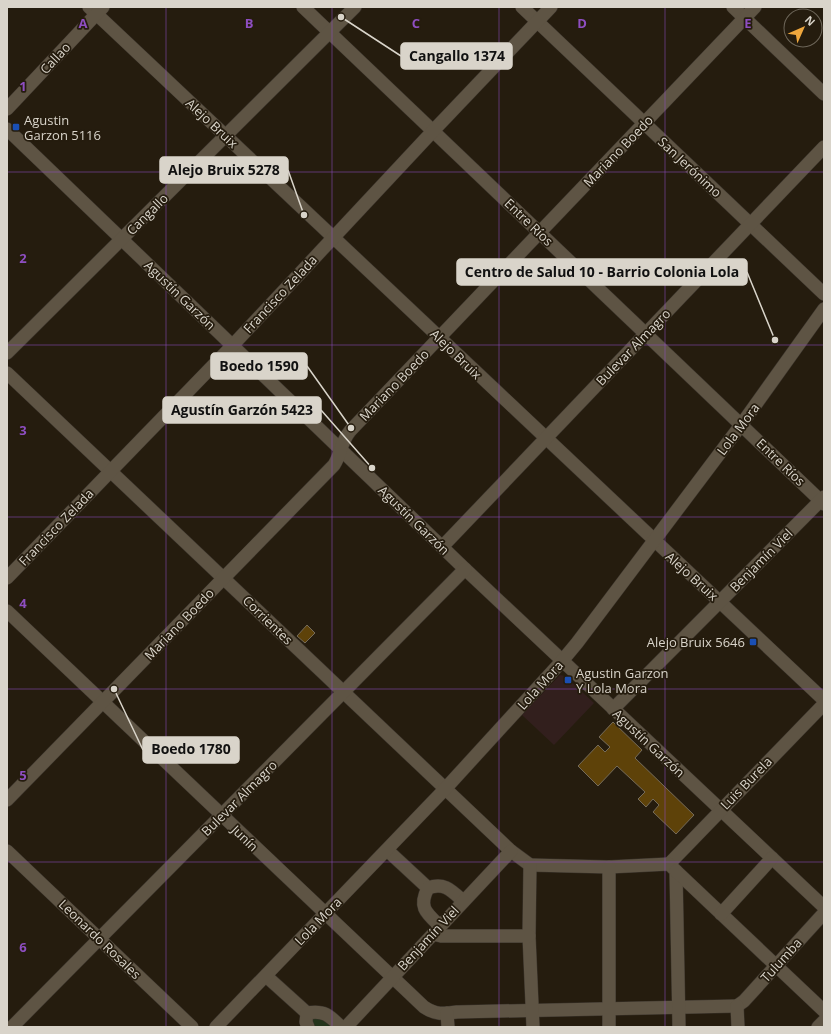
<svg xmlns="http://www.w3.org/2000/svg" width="831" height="1034" font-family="'Open Sans',sans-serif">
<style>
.industrial{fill:#321f1d}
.green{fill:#23341b}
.building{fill:#5e4209;stroke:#756b5a}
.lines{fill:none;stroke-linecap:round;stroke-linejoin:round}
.minor-casing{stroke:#3b342c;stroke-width:14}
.minor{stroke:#5e5444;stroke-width:13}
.grid{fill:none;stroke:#8e4ec1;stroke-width:1;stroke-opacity:0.55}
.transit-dot{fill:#1a4fb4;stroke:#251c0e;stroke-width:1.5}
.labels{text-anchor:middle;stroke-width:3.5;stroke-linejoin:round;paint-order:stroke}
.street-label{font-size:13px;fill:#d9d4ca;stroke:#251c0e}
.poi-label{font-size:13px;fill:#d9d4ca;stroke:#251c0e;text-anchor:start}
.grid-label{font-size:13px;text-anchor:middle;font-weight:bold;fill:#8e4ec1;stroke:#251c0e;stroke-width:3.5;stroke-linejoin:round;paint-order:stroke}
.leader{fill:none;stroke:#d9d4ca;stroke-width:1.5}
.callout-dot{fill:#d9d4ca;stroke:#251c0e;stroke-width:1.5}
.callout{fill:#d9d4ca;stroke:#d9d4ca;stroke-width:1.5}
.callout-label{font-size:14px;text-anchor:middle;font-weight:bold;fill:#111}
</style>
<rect width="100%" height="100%" fill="#251c0e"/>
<!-- industrial -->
<path class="industrial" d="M560,675L565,676L594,703L554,745L522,715Z"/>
<!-- green -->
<path class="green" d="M319,1015L335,1027H312V1017Z"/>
<!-- building -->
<g class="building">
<path d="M307,625L315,633L305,643L297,636Z"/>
<path d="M613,722L642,750L635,758L694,815L676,834L653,812L659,805L653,799L646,807L638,799L645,792L617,766L598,786L578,766L598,745L605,752L610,747L599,737Z"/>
</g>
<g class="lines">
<!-- minor casing -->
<g class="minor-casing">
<g id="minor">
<path d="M89,7L824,700"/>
<path d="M303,7L824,504"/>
<path d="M522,7L824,294"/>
<path d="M733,7L824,94"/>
<path d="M7,109L103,7"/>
<path d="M7,129L465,569L824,907"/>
<path d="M7,353L355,7"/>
<path d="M7,373L511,851L530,865"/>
<path d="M442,547L824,147"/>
<path d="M7,578L232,346L433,131L551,7"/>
<path d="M7,611L424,1007C436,1015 443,1014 457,1012L737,1006"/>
<path d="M613,709L824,497"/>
<path d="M7,800L334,465C341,454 341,442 350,431L755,7"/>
<path d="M387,850L428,888"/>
<path d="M7,851L192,1027"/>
<path d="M669,864L824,704"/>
<path d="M530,865L609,867L669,864L676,871L679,1027"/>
<path d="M530,865L529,936L533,1027"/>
<path d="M609,867V1027"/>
<path d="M676,871L824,1011"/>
<path d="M721,914L772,858"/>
<path d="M440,926C426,913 418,907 428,888C444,882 451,890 463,901"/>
<path d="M433,934L441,936H529"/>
<path d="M266,976L307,1013"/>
<path d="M737,1006L744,1001L824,913"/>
<path d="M737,1006L738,1027"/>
<path d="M447,1013L448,1027"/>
<path d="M12,1027L465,569"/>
<path d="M216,1027L445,789L562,661L577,643L741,425L824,309"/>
<path d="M308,1027L306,1022L307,1013C324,1010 329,1015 341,1027"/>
<path d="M346,1027L511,851"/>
<path d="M818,1027L824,1021"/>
</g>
</g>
<!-- minor -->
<use href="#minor" class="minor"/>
</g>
<!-- grid -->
<path class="grid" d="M166,7V1027M332,7V1027M499,7V1027M665,7V1027M7,172H824M7,345H824M7,517H824M7,689H824M7,862H824"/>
<!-- markers -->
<g class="transit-dot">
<rect x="12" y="123" width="8" height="8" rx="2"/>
<rect x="749" y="638" width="8" height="8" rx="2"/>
<rect x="564" y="676" width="8" height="8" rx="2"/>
</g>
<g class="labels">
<!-- street labels -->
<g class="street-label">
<text transform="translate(55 58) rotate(-47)" y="5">Callao</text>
<text transform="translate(212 123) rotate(43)" y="5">Alejo Bruix</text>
<text transform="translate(618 151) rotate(-46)" y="5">Mariano Boedo</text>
<text transform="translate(690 167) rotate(43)" y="5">San Jerónimo</text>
<text transform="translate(147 214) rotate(-45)" y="5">Cangallo</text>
<text transform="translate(529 222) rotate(44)" y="5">Entre Ríos</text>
<text transform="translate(280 294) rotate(-47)" y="5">Francisco Zelada</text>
<text transform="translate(180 295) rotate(44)" y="5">Agustín Garzón</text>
<text transform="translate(633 347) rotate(-46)" y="5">Bulevar Almagro</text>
<text transform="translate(456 354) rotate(44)" y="5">Alejo Bruix</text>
<text transform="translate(394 385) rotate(-46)" y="5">Mariano Boedo</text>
<text transform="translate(738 429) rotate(-53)" y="5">Lola Mora</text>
<text transform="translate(781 462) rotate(44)" y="5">Entre Ríos</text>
<text transform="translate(414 520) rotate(44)" y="5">Agustín Garzón</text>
<text transform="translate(56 527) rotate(-46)" y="5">Francisco Zelada</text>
<text transform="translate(761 560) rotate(-45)" y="5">Benjamín Viel</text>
<text transform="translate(692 576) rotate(42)" y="5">Alejo Bruix</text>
<text transform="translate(268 620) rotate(44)" y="5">Corrientes</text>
<text transform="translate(179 624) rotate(-46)" y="5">Mariano Boedo</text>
<text transform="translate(540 685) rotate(-48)" y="5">Lola Mora</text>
<text transform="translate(649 743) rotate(43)" y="5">Agustín Garzón</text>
<text transform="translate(746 783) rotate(-46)" y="5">Luis Burela</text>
<text transform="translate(239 798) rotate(-45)" y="5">Bulevar Almagro</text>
<text transform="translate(245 838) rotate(44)" y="5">Junín</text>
<text transform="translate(318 921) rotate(-46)" y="5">Lola Mora</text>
<text transform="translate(428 938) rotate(-47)" y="5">Benjamín Viel</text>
<text transform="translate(100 939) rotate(44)" y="5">Leonardo Rosales</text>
<text transform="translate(781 960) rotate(-48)" y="5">Tulumba</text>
</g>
<!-- poi labels -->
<g class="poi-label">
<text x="24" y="125">Agustin<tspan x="24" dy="15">Garzon 5116</tspan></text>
<text x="745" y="647" text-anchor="end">Alejo Bruix 5646</text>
<text x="576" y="678">Agustin Garzon<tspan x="576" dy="15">Y Lola Mora</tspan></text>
</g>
</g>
<g class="grid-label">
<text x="83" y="28">A</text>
<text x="249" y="28">B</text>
<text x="416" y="28">C</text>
<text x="582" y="28">D</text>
<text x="748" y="28">E</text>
<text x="23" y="91">1</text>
<text x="23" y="263">2</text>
<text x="23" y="435">3</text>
<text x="23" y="608">4</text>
<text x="23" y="780">5</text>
<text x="23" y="952">6</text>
</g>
<!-- callouts -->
<path class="leader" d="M341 17L401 56M304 215L288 170M775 340L747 272M351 428L307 366M372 468L321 410M114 689L143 750"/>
<g class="callout-dot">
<circle cx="341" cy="17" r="4"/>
<circle cx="304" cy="215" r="4"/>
<circle cx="775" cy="340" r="4"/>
<circle cx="351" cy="428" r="4"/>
<circle cx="372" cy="468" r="4"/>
<circle cx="114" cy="689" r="4"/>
</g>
<g class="callout">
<rect x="401" y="43" width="111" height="26" rx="4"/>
<rect x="160" y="157" width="128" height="26" rx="4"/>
<rect x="457" y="259" width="290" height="26" rx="4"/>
<rect x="211" y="353" width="96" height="26" rx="4"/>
<rect x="163" y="397" width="158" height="26" rx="4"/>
<rect x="143" y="737" width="96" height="26" rx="4"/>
</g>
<g class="callout-label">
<text x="457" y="61">Cangallo 1374</text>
<text x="224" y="175">Alejo Bruix 5278</text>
<text x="602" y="277">Centro de Salud 10 - Barrio Colonia Lola</text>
<text x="259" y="371">Boedo 1590</text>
<text x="242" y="415">Agustín Garzón 5423</text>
<text x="191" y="754">Boedo 1780</text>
</g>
<!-- border -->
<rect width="831" height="1034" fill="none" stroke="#d9d4ca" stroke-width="16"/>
<!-- north arrow -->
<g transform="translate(803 28) rotate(45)"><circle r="19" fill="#251c0e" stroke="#6d6659"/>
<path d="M0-3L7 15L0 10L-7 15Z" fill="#efa73d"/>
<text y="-6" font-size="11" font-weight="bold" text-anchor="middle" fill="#d9d4ca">N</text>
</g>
</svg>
